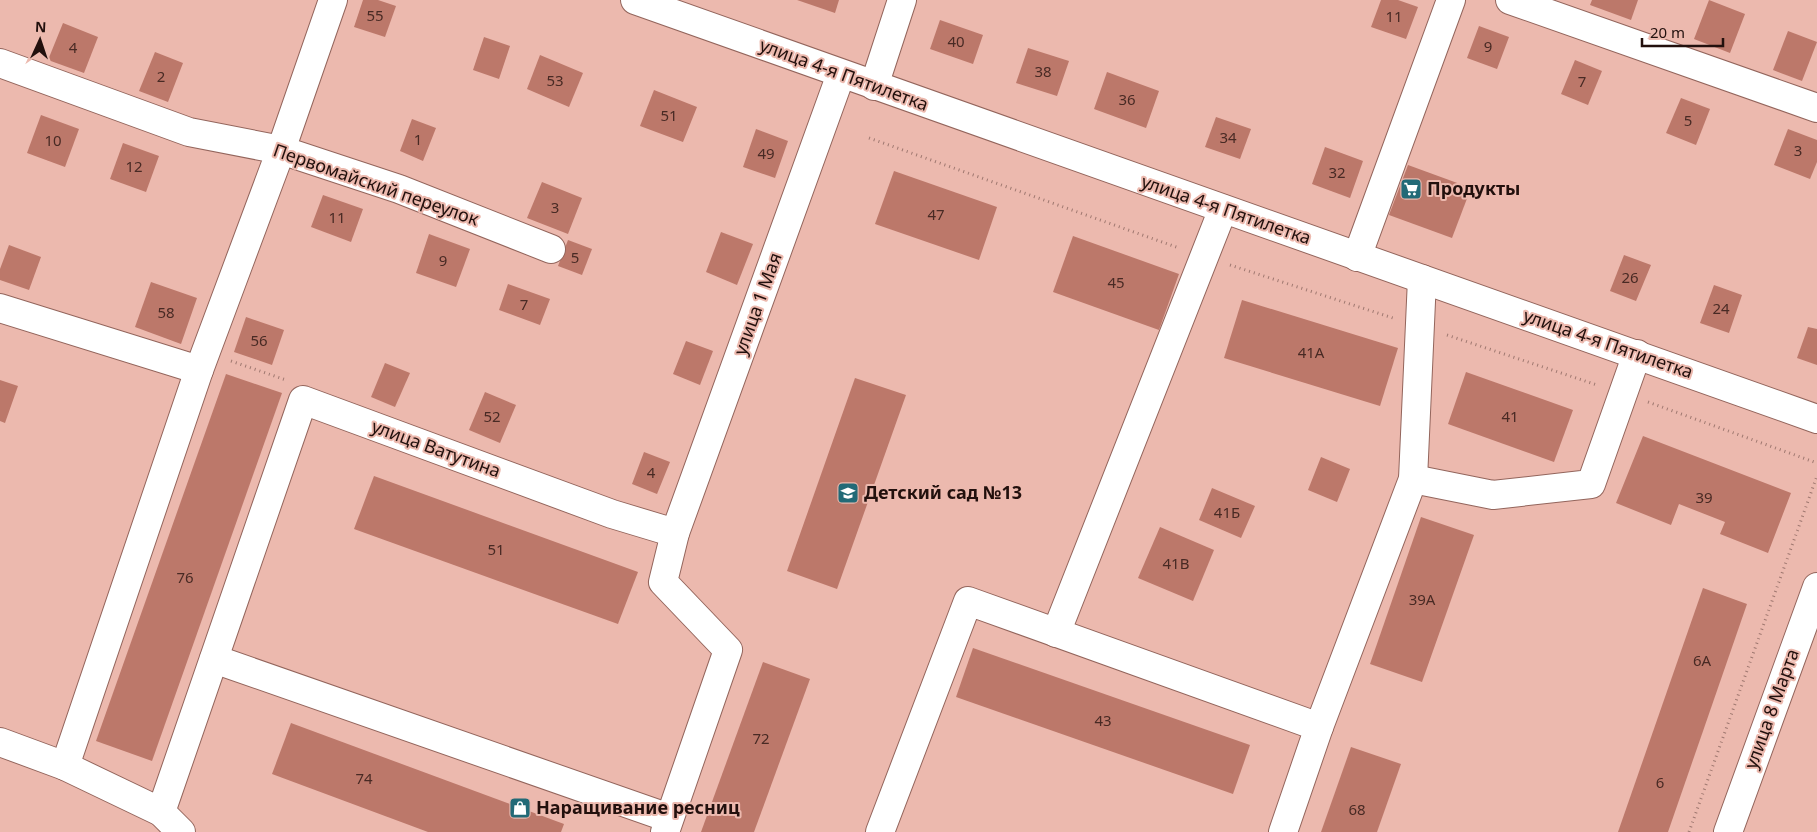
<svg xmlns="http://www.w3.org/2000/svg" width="1817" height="832" font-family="'Noto Sans',sans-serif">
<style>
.building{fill:#bc786a}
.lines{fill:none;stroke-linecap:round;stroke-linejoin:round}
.minor-casing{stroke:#93655c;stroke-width:30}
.path{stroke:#9f7870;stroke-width:3;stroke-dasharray:1 4;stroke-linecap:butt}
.minor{stroke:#fff;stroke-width:28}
.labels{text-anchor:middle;stroke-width:4;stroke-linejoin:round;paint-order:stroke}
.number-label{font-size:15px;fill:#482a24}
.street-label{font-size:18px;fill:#22100d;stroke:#ecb9ae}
.poi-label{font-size:18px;font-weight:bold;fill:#22100d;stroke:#ecb9ae;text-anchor:start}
</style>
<rect width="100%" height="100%" fill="#ecb9ae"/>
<!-- building -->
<g class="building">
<path d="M363,0H378L396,6L385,37L354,27Z"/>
<path d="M797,0H839L835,13Z"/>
<path d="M1381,0H1398L1418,7L1406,39L1371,27Z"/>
<path d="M1592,0H1638L1631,20L1590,5Z"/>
<path d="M1709,0L1745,14L1730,53L1694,39Z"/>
<path d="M940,20L983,35L973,64L930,49Z"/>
<path d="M63,23L98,37L84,73L48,60Z"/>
<path d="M1479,26L1509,37L1497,69L1467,58Z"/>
<path d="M1788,31L1817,42L1802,81L1773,70Z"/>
<path d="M484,37L510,46L499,79L473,70Z"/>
<path d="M1028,48L1069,61L1057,96L1016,83Z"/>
<path d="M155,52L183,63L168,102L139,91Z"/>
<path d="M540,55L583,73L569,107L527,89Z"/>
<path d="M1575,60L1602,71L1588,105L1561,94Z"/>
<path d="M1107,72L1159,91L1146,128L1094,109Z"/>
<path d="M654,90L697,107L683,142L640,126Z"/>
<path d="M1681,98L1710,109L1696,145L1666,133Z"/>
<path d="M41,115L79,129L65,167L27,153Z"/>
<path d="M1216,117L1251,129L1240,159L1205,147Z"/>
<path d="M412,119L436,128L423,161L400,151Z"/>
<path d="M756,129L788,141L775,178L743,167Z"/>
<path d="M1788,129L1817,140V162L1810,179L1774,165Z"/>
<path d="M123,143L159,156L146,192L110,179Z"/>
<path d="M1325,147L1363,161L1350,198L1312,184Z"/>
<path d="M1408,165L1471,188L1452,238L1389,215Z"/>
<path d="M894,171L997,207L979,260L875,224Z"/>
<path d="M542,182L582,198L568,234L527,218Z"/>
<path d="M323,195L363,209L351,242L311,227Z"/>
<path d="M721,232L753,244L737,285L706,272Z"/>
<path d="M429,234L470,249L456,287L416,273Z"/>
<path d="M1073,236L1179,274L1159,330L1053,292Z"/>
<path d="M568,240L592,249L582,275L558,266Z"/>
<path d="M9,245L41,257L29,290L0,280V269Z"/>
<path d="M1624,255L1651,265L1636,301L1610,291Z"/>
<path d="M151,282L197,298L181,344L135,327Z"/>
<path d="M508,284L550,299L540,325L499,310Z"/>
<path d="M1714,285L1742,295L1729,333L1700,323Z"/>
<path d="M1242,300L1398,348L1380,406L1224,358Z"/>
<path d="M246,317L284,330L272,365L234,352Z"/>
<path d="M1808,327L1817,329V365L1797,358Z"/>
<path d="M686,341L713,351L700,385L673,374Z"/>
<path d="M385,363L410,373L395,407L371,397Z"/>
<path d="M1466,372L1573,410L1554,462L1448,424Z"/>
<path d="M226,374L282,393L152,761L96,741Z"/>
<path d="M855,378L906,395L837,589L787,571Z"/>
<path d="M0,380L18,386L5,423L0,421Z"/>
<path d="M485,392L516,405L500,443L469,430Z"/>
<path d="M1643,436L1791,493L1768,553L1720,534L1725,522L1679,504L1671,525L1616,503Z"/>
<path d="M644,452L670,462L657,494L632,484Z"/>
<path d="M1321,457L1350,469L1337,502L1308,490Z"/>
<path d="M374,476L638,572L618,624L354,529Z"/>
<path d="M1212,488L1255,506L1241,538L1199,520Z"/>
<path d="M1421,517L1474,535L1422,682L1370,664Z"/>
<path d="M1160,527L1214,550L1193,601L1138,578Z"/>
<path d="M1703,588L1747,604L1702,734L1668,832H1618Z"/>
<path d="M973,648L1250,745L1233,794L956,697Z"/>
<path d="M763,662L810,679L754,832H701Z"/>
<path d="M291,723L564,824L561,832H428L272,774Z"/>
<path d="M1351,747L1401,764L1377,832H1321Z"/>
</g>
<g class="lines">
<!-- minor casing -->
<g class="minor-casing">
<g id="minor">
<path d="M635,0L1817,419"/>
<path d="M1510,0L1817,108"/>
<path d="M0,63L189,132L281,150L399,189L551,249"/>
<path d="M874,86L902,0"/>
<path d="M1357,257L1451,0"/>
<path d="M0,308L199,370"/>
<path d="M1413,479L1493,495L1591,484L1637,354"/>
<path d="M1056,633L1223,209"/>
<path d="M214,659L669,818"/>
<path d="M0,742L65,766L161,812L181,832"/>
<path d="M65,766L199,370L281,150L333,0"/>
<path d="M161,812L303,400L612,514L675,533"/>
<path d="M665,832L728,650L663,582L675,533L841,74"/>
<path d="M880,832L968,601L1319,727"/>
<path d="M1283,832L1319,727L1413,479L1422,279"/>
<path d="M1728,832L1817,587"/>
</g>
</g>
<!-- path -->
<g class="path">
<path d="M869,138L1179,248"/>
<path d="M1230,265L1393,318"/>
<path d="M1447,335L1597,385"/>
<path d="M231,361L286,380"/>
<path d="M1648,402L1817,463"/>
<path d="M1689,832L1817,476"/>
</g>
<!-- minor -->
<use href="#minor" class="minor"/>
</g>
<!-- icons -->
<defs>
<g id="supermarket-square" transform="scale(1.125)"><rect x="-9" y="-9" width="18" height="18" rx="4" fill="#226a77" stroke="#ecb9ae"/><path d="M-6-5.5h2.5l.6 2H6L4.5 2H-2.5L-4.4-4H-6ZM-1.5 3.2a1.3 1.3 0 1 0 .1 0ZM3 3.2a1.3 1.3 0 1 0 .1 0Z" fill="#fff"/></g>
<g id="school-square" transform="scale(1.125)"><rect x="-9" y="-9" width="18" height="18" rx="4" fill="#226a77" stroke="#ecb9ae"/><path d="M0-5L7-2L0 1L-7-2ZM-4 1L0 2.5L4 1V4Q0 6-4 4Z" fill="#fff"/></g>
<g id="shop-square" transform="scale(1.125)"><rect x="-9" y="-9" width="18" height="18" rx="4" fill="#226a77" stroke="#ecb9ae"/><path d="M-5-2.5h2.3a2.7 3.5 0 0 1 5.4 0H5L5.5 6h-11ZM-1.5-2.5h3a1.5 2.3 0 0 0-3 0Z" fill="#fff"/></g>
</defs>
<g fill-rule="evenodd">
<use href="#supermarket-square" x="1411" y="189"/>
<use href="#school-square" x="848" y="493"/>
<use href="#shop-square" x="520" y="808"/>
</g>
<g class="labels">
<!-- number labels -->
<g class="number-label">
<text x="375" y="21">55</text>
<text x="1394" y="22">11</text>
<text x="956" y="47">40</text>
<text x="1488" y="52">9</text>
<text x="73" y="53">4</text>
<text x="1043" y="77">38</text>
<text x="161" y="82">2</text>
<text x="555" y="86">53</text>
<text x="1582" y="87">7</text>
<text x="1127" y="105">36</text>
<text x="669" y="121">51</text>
<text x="1688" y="126">5</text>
<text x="1228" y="143">34</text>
<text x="418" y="145">1</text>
<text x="53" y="146">10</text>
<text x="1798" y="156">3</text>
<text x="766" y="159">49</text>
<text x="134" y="172">12</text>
<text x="1337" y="178">32</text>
<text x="555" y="213">3</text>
<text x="936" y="220">47</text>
<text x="337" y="223">11</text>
<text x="575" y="263">5</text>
<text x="443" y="266">9</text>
<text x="1630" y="283">26</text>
<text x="1116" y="288">45</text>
<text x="524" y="310">7</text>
<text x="1721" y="314">24</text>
<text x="166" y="318">58</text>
<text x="259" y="346">56</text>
<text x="1311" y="358">41А</text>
<text x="492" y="422">52</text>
<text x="1510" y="422">41</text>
<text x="651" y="478">4</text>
<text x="1704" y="503">39</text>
<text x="1227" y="518">41Б</text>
<text x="496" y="555">51</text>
<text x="1176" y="569">41В</text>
<text x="185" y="583">76</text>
<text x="1422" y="605">39А</text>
<text x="1702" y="666">6А</text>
<text x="1103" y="726">43</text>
<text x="761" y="744">72</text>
<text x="364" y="784">74</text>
<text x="1660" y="788">6</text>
<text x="1357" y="815">68</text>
</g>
<!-- street labels -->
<g class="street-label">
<text transform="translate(844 75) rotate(20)" y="6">улица 4-я Пятилетка</text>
<text transform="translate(376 185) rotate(19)" y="6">Первомайский переулок</text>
<text transform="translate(1226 210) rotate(19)" y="6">улица 4-я Пятилетка</text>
<text transform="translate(758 304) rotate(-70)" y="6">улица 1 Мая</text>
<text transform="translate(1608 344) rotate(19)" y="6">улица 4-я Пятилетка</text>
<text transform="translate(436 449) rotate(20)" y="6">улица Ватутина</text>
<text transform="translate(1772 709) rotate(-70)" y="6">улица 8 Марта</text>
</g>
<!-- poi labels -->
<g class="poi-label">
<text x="1427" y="195">Продукты</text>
<text x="864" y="499">Детский сад №13</text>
<text x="536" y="814">Наращивание ресниц</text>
</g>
</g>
<!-- north arrow -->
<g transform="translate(40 40) rotate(3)" stroke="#ecb9ae" stroke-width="4" paint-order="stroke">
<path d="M0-4L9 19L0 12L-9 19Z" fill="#22100d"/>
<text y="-8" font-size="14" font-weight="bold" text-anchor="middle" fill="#22100d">N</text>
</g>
<!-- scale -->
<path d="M1642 38v8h81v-8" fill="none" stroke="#22100d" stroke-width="2.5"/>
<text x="1650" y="38" font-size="15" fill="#22100d" stroke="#ecb9ae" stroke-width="4" paint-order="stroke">20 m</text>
</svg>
